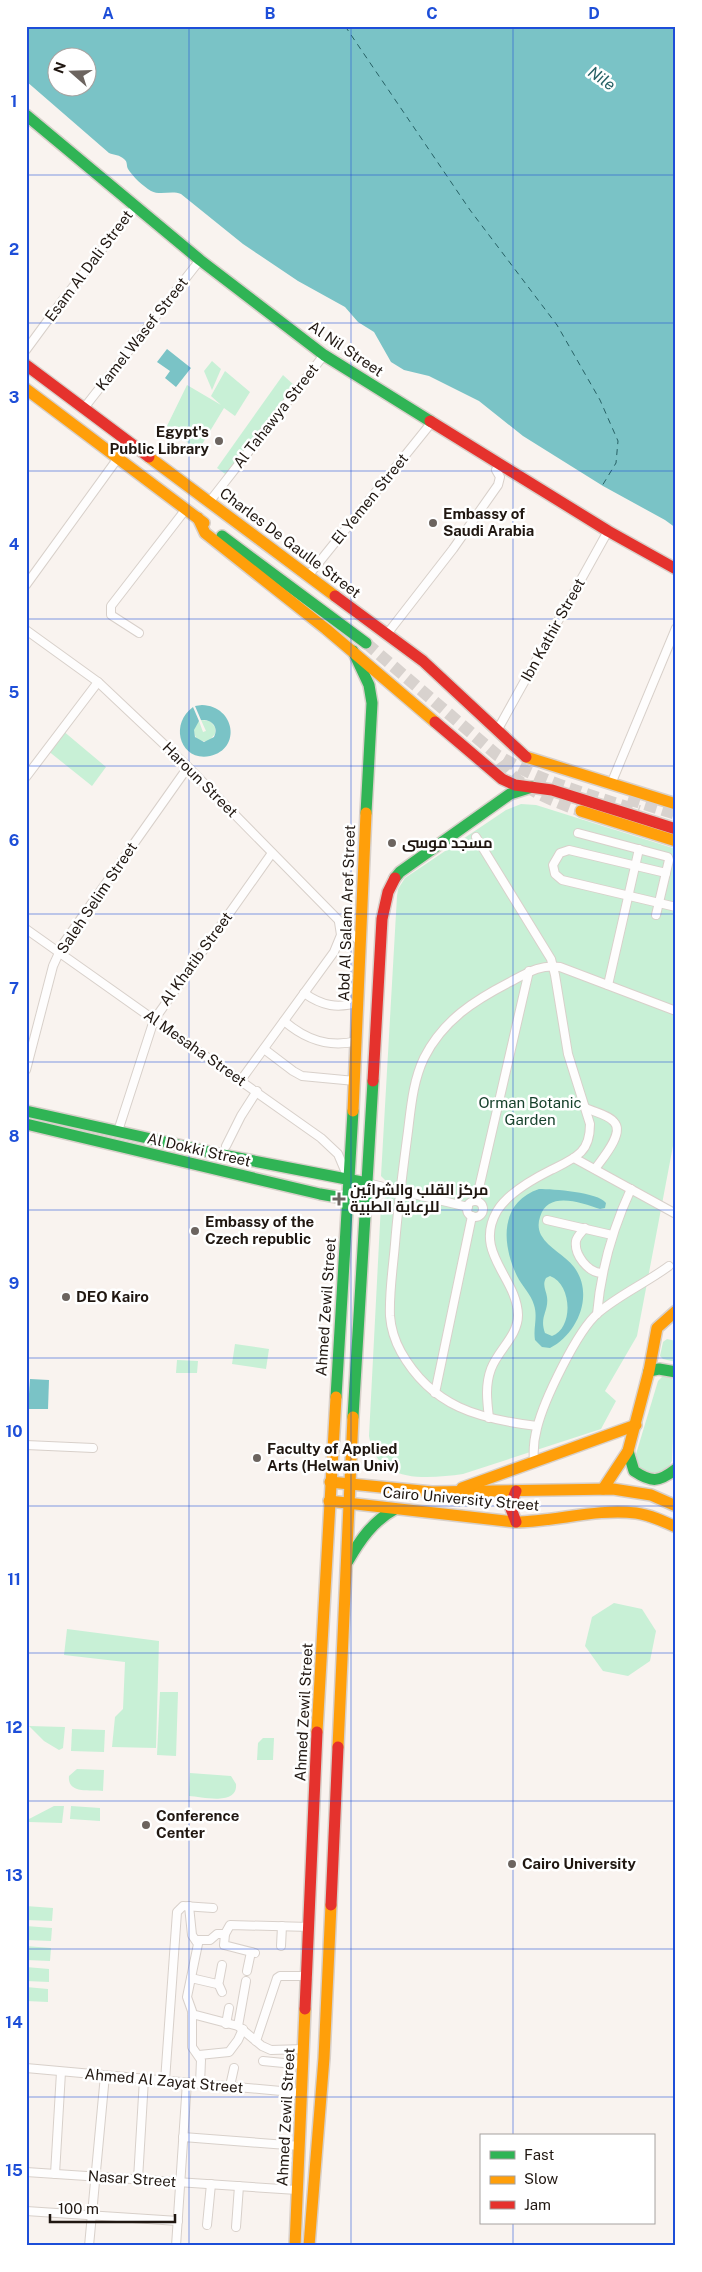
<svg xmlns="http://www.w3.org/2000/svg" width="702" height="2272" font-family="'Public Sans',Cairo,sans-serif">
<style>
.green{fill:#c8f0d6}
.water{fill:#7ac3c6;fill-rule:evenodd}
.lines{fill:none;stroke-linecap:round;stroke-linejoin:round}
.ferry{stroke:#276165;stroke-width:1;stroke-dasharray:6 5;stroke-linecap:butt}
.primary-tunnel{stroke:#d8d2ce;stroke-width:12;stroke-dasharray:12 6;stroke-linecap:butt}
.street-casing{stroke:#d8d0ca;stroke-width:10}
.fast-casing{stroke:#d8d0ca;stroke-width:14}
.slow-casing{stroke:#d8d0ca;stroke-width:14}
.jam-casing{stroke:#d8d0ca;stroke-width:14}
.street{stroke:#fefdfd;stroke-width:8}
.fast{stroke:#30b455;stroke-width:11}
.slow{stroke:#ff9f0a;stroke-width:11}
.jam{stroke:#e5322d;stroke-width:11}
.grid{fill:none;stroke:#1d4ed8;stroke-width:1;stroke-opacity:0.55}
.poi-dot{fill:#6c645f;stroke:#fff;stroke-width:2}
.labels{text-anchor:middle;stroke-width:5;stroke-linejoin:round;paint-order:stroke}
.street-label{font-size:15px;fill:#201711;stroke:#fff}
.poi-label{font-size:15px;font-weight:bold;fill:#201711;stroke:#fff;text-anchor:start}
.park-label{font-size:15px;fill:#17412c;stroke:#fff}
.water-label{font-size:16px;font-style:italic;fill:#276165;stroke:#fff}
.neatline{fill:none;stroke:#1d4ed8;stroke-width:2}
.grid-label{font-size:16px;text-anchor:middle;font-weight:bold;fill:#1d4ed8}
</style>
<rect width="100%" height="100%" fill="#f9f3ef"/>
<!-- green -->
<g class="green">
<path d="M212,361L221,369L212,390L204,371Z"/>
<path d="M225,371L250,392L235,416L224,408L198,451L167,426L187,385L221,405L211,396Z"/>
<path d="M283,375L295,386L228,476L217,468Z"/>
<path d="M201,720L210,721L215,727V734L208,742L198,740C192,733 193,726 199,721L203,732L206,731Z"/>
<path d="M62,730L106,767L92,786L47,750Z"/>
<path d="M521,804L536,805L676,849V1130L637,1336L605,1391L616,1401L601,1429L463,1474C426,1479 376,1484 369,1436L381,1204C387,1196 388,1191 387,1182L381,1176L397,896L398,889L405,878L506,810Z"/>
<path d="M667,1339L676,1341V1362L663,1359L660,1356L663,1342Z"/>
<path d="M235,1344L269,1349L266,1369L232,1364Z"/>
<path d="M177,1360L198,1361L197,1373H176Z"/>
<path d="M663,1376L672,1378L675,1384L672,1461L666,1471L652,1476L639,1468L636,1454L658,1381Z"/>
<path d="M614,1603L642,1609L656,1631L650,1661L628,1676L603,1671L585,1646L592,1617Z"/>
<path d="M67,1629L159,1641L156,1748L112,1747L115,1717L123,1709L125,1662L64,1655Z"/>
<path d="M160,1692H178L176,1756L157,1755Z"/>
<path d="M29,1726L65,1727L63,1748L59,1750L44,1741Z"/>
<path d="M72,1729L105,1730L104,1752L71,1751Z"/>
<path d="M263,1738H274L273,1760H257L258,1743Z"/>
<path d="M77,1769L104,1770L103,1791C90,1790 67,1794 69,1776Z"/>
<path d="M190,1773L231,1776L236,1784C238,1806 203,1797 189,1796Z"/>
<path d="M54,1806H64L62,1823L29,1822V1819Z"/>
<path d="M71,1806L100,1808V1821L70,1819Z"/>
<path d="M26,1906L53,1908L52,1921L26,1920Z"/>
<path d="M26,1926L52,1928L51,1941L26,1940Z"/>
<path d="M26,1946L51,1948L50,1961L26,1960Z"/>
<path d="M26,1967L49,1969V1982L26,1981Z"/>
<path d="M26,1987L48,1989V2002L26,2001Z"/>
</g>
<!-- water -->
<g class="water">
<path d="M26,26H676V528L665,520L603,486L523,436L479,401L429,376L404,370L391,362L374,332L358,322L345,307L298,281L243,244L181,194C171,190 161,196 151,191C143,186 133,177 128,169C126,165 128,162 124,159C120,155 114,155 109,153L26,81ZM58,58H88V88H58Z"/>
<path d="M167,349L191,368L176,387L165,378L170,371L157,362Z"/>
<path d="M202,705C235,706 242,749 210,756C180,762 169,724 193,707L199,721L194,730L195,737L204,742L214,737C219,727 212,719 201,720L195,706Z"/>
<path d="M539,1189C553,1189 598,1192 606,1203L605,1208L600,1209C581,1203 548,1190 540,1217C538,1223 538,1229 541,1235C549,1249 565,1255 574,1267C595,1295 577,1334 550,1348L542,1347L535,1340C533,1328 538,1317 534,1305C531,1294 522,1286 517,1276C501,1243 500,1202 539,1189ZM550,1276C572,1284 574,1328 552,1336L545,1333C539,1317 549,1311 547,1297C546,1290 542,1285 546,1278Z"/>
<path d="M30,1379L49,1380L48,1409H28Z"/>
</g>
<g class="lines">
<!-- ferry -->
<path class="ferry" d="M345,26L470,210L557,325L600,400L618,441L616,463L602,486"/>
<!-- primary-tunnel -->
<g class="primary-tunnel">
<path d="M366,643L497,755C540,782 591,795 639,811"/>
<path d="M500,762C520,789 551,800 581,811"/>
<path d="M628,799L676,814"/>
</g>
<!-- street casing -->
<g class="street-casing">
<g id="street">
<path d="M26,350L62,301L135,207"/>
<path d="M84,408L200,260"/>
<path d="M210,501L324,355"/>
<path d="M308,576L432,422"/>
<path d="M26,585L118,458"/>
<path d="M26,630L98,682L188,767L360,942"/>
<path d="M139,633L111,615V606L186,509"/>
<path d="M387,634L453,549L498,485L500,477L496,470L503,465"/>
<path d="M498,729L608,531"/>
<path d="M26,777L98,682"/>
<path d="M611,784L676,628"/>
<path d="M578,833L668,857L669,860L656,915"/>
<path d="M476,837L551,959L555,975L568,1054L590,1124C590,1134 588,1145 581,1152C573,1160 561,1165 551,1170C533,1179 508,1193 497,1211C473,1253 517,1277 518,1315C518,1336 498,1350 491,1369C485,1385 487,1401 489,1418"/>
<path d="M666,873L569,850L560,853L553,865L555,874L562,880L676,907"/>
<path d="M26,929L321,1138L338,1154L346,1173"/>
<path d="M608,985L639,849"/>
<path d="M304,993C322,1006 338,1009 359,1002"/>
<path d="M284,1021C306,1040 329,1048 357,1041"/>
<path d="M264,1049L293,1071L302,1076L355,1081"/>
<path d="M26,1070L53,966L63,944L188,767"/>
<path d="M241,1080L334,952L341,935L339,922"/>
<path d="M586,1108C594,1112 609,1115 614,1122C625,1133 602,1159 595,1169"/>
<path d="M118,1131L154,1020L272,853"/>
<path d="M226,1146L241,1116L257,1091"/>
<path d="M574,1158L676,1214"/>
<path d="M367,1183L468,1207"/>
<path d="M476,1201L529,971"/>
<circle cx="475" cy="1209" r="8"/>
<path d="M547,1220L612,1235"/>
<path d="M585,1228C582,1232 577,1236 576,1241C574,1255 588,1272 601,1273"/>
<path d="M597,1314C601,1269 612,1230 631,1189"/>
<path d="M435,1393L472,1216"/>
<path d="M537,1426C479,1419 432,1407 401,1352C395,1341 391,1329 390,1316C389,1292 393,1268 395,1244C398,1206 403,1169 408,1131C411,1107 413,1081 424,1058C443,1020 475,1000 510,982C527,973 540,964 560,967L676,1011"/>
<path d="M26,1445L93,1448"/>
<path d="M534,1462C533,1450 534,1439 537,1428C544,1400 577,1331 598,1313C619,1295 646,1283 669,1266"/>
<path d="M189,1906L192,1935L198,1944L187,1997L192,2011V2047L201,2060L200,2084"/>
<path d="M225,1934L224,1945L255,1953"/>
<path d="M197,1940H210L217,1934H225L230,1925L310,1927"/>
<path d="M281,1946L282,1926"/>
<path d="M247,1971L251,1952"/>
<path d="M191,1978L217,1984L219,1981L222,1965"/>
<path d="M218,1983L222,1992"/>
<path d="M192,2014L238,2026L262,2046L271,2050L304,2049"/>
<path d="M226,2024L229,2008"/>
<path d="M238,2026L246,1981"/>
<path d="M256,2041L277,1978L280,1976H308"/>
<path d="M199,2055L229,2052L238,2040L243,2029"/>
<path d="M263,2061L304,2065"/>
<path d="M26,2068L303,2093"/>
<path d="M165,2081L177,1912L183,1906L213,1908"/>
<path d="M230,2086L234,2068"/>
<path d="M183,2137L300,2146"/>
<path d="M26,2172L297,2190"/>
<path d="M55,2174L61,2072"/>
<path d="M138,2179L144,2079"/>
<path d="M26,2211L178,2221"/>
<path d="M207,2225L211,2184"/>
<path d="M236,2227L239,2186"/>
<path d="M89,2246L105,2075"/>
<path d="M176,2246L187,2082"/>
</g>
</g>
<!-- fast casing -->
<g class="fast-casing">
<g id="fast">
<path d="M26,115L200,260L324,355L430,421"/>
<path d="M222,536L366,643"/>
<path d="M353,651L369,685L372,703L366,813"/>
<path d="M395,878L400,872L510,794L532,787"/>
<path d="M26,1111L223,1155L367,1183"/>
<path d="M26,1124L320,1194L366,1202"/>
<path d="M649,1371L659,1369L676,1372"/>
<path d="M336,1397L353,1111"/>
<path d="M353,1417L373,1081"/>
<path d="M628,1451L634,1471C652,1483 659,1482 676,1469"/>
<path d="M348,1561C360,1540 373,1521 395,1509"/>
</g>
</g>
<!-- slow casing -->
<g class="slow-casing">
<g id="slow">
<path d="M26,389L204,523"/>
<path d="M149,457L335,596"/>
<path d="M198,518L205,533L326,629L435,722"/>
<path d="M526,757L676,804"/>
<path d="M581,811L676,841"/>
<path d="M353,1111L366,813"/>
<path d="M330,1482L432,1492L613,1489L651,1495L676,1506"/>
<path d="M462,1488L636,1425"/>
<path d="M603,1489L628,1451L649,1371L657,1328L676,1311"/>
<path d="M329,1501L515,1522C555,1522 596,1508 636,1513C650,1515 663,1521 676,1527"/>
<path d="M317,1732L336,1397"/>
<path d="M338,1747L353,1417"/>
<path d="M295,2246L305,2009"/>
<path d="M309,2246L324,2058L331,1905"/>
</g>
</g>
<!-- jam casing -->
<g class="jam-casing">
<g id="jam">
<path d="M26,365L149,457"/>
<path d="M430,421L608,531L676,569"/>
<path d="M335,596L423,661L526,757"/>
<path d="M435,722L502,779L515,785L552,790L676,829"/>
<path d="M373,1081L382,919L388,892L395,878"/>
<path d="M516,1491L510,1506L516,1522"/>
<path d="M331,1905L338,1747"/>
<path d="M305,2009L317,1732"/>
</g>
</g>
<!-- street -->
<use href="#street" class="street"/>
<!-- fast -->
<use href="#fast" class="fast"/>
<!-- slow -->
<use href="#slow" class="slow"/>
<!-- jam -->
<use href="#jam" class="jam"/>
</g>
<!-- grid -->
<path class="grid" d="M189,26V2246M351,26V2246M513,26V2136M26,175H676M26,323H676M26,471H676M26,619H676M26,766H676M26,914H676M26,1062H676M26,1210H676M26,1358H676M26,1506H676M26,1653H676M26,1801H676M26,1949H676M26,2097H676M513,2223V2246"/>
<!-- markers -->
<g class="poi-dot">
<circle cx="219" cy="441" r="5"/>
<circle cx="433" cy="523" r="5"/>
<circle cx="392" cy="843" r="5"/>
<path d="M336.5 1191.5h5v5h5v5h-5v5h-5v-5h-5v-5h5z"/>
<circle cx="195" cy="1231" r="5"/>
<circle cx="66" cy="1297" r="5"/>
<circle cx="257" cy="1458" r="5"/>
<circle cx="146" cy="1825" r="5"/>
<circle cx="512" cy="1864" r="5"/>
</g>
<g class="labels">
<!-- street labels -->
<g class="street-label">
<text transform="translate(89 266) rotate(-53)" y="5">Esam Al Dali Street</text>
<text transform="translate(142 334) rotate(-52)" y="5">Kamel Wasef Street</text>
<text transform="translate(346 349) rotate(34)" y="5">Al Nil Street</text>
<text transform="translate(276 416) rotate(-52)" y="5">Al Tahawya Street</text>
<text transform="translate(370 499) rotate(-51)" y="5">El Yemen Street</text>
<text transform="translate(290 543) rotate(37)" y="5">Charles De Gaulle Street</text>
<text transform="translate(553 630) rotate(-61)" y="5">Ibn Kathir Street</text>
<text transform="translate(200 780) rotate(45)" y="5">Haroun Street</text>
<text transform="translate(97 898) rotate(-56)" y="5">Saleh Selim Street</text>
<text transform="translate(347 913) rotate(-88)" y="5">Abd Al Salam Aref Street</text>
<text transform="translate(196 959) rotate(-54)" y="5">Al Khatib Street</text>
<text transform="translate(195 1048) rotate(35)" y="5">Al Mesaha Street</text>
<text transform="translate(199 1150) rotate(13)" y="5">Al Dokki Street</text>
<text transform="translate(326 1307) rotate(-86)" y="5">Ahmed Zewil Street</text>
<text transform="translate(461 1499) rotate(5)" y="5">Cairo University Street</text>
<text transform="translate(304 1712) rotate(-87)" y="5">Ahmed Zewil Street</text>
<text transform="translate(164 2081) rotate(5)" y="5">Ahmed Al Zayat Street</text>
<text transform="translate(286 2117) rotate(-87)" y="5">Ahmed Zewil Street</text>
<text transform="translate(132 2179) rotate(4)" y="5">Nasar Street</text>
</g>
<!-- poi labels -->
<g class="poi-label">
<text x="209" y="437" text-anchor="end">Egypt's<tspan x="209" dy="17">Public Library</tspan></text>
<text x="443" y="519">Embassy of<tspan x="443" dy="17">Saudi Arabia</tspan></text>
<text x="402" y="848">مسجد موسى</text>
<text x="350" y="1195">مركز القلب والشرائين<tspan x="350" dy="17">للرعاية الطبية</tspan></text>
<text x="205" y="1227">Embassy of the<tspan x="205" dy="17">Czech republic</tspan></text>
<text x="76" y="1302">DEO Kairo</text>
<text x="267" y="1454">Faculty of Applied<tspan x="267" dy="17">Arts (Helwan Univ)</tspan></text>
<text x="156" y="1821">Conference<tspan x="156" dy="17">Center</tspan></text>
<text x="522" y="1869">Cairo University</text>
</g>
<!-- park labels -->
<g class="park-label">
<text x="530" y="1108">Orman Botanic<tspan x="530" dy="17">Garden</tspan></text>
</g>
<!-- water labels -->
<g class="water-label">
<text transform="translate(602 78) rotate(35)" y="6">Nile</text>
</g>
</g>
<!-- border -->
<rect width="702" height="2272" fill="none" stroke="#ffffff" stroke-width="55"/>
<!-- legend -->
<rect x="480" y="2134" width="175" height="90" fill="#ffffff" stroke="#a6a2a0"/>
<rect x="490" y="2151" width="25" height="8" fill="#30b455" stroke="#a6a2a0"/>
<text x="524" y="2160" font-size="15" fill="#201711">Fast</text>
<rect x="490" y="2176" width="25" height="8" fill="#ff9f0a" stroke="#a6a2a0"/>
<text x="524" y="2184" font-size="15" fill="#201711">Slow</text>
<rect x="490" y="2201" width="25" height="8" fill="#e5322d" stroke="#a6a2a0"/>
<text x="524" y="2210" font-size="15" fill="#201711">Jam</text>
<!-- north arrow -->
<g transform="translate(72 72) rotate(290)"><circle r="24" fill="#ffffff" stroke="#a6a2a0"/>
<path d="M0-4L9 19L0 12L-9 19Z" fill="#6c645f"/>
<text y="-8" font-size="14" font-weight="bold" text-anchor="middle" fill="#201711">N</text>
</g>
<!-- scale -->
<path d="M50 2214v8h125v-8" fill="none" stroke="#201711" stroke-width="2.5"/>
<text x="58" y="2214" font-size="15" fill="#201711" stroke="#ffffff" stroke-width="4" paint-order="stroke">100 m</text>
<rect x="28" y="28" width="646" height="2216" class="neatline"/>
<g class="grid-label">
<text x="108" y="19">A</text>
<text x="270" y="19">B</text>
<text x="432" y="19">C</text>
<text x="594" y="19">D</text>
<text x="14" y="107">1</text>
<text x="14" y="255">2</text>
<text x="14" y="403">3</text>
<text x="14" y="550">4</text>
<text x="14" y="698">5</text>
<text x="14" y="846">6</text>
<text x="14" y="994">7</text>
<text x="14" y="1142">8</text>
<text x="14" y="1289">9</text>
<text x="14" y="1437">10</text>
<text x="14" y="1585">11</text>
<text x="14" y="1733">12</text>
<text x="14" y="1881">13</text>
<text x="14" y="2028">14</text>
<text x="14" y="2176">15</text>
</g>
</svg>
